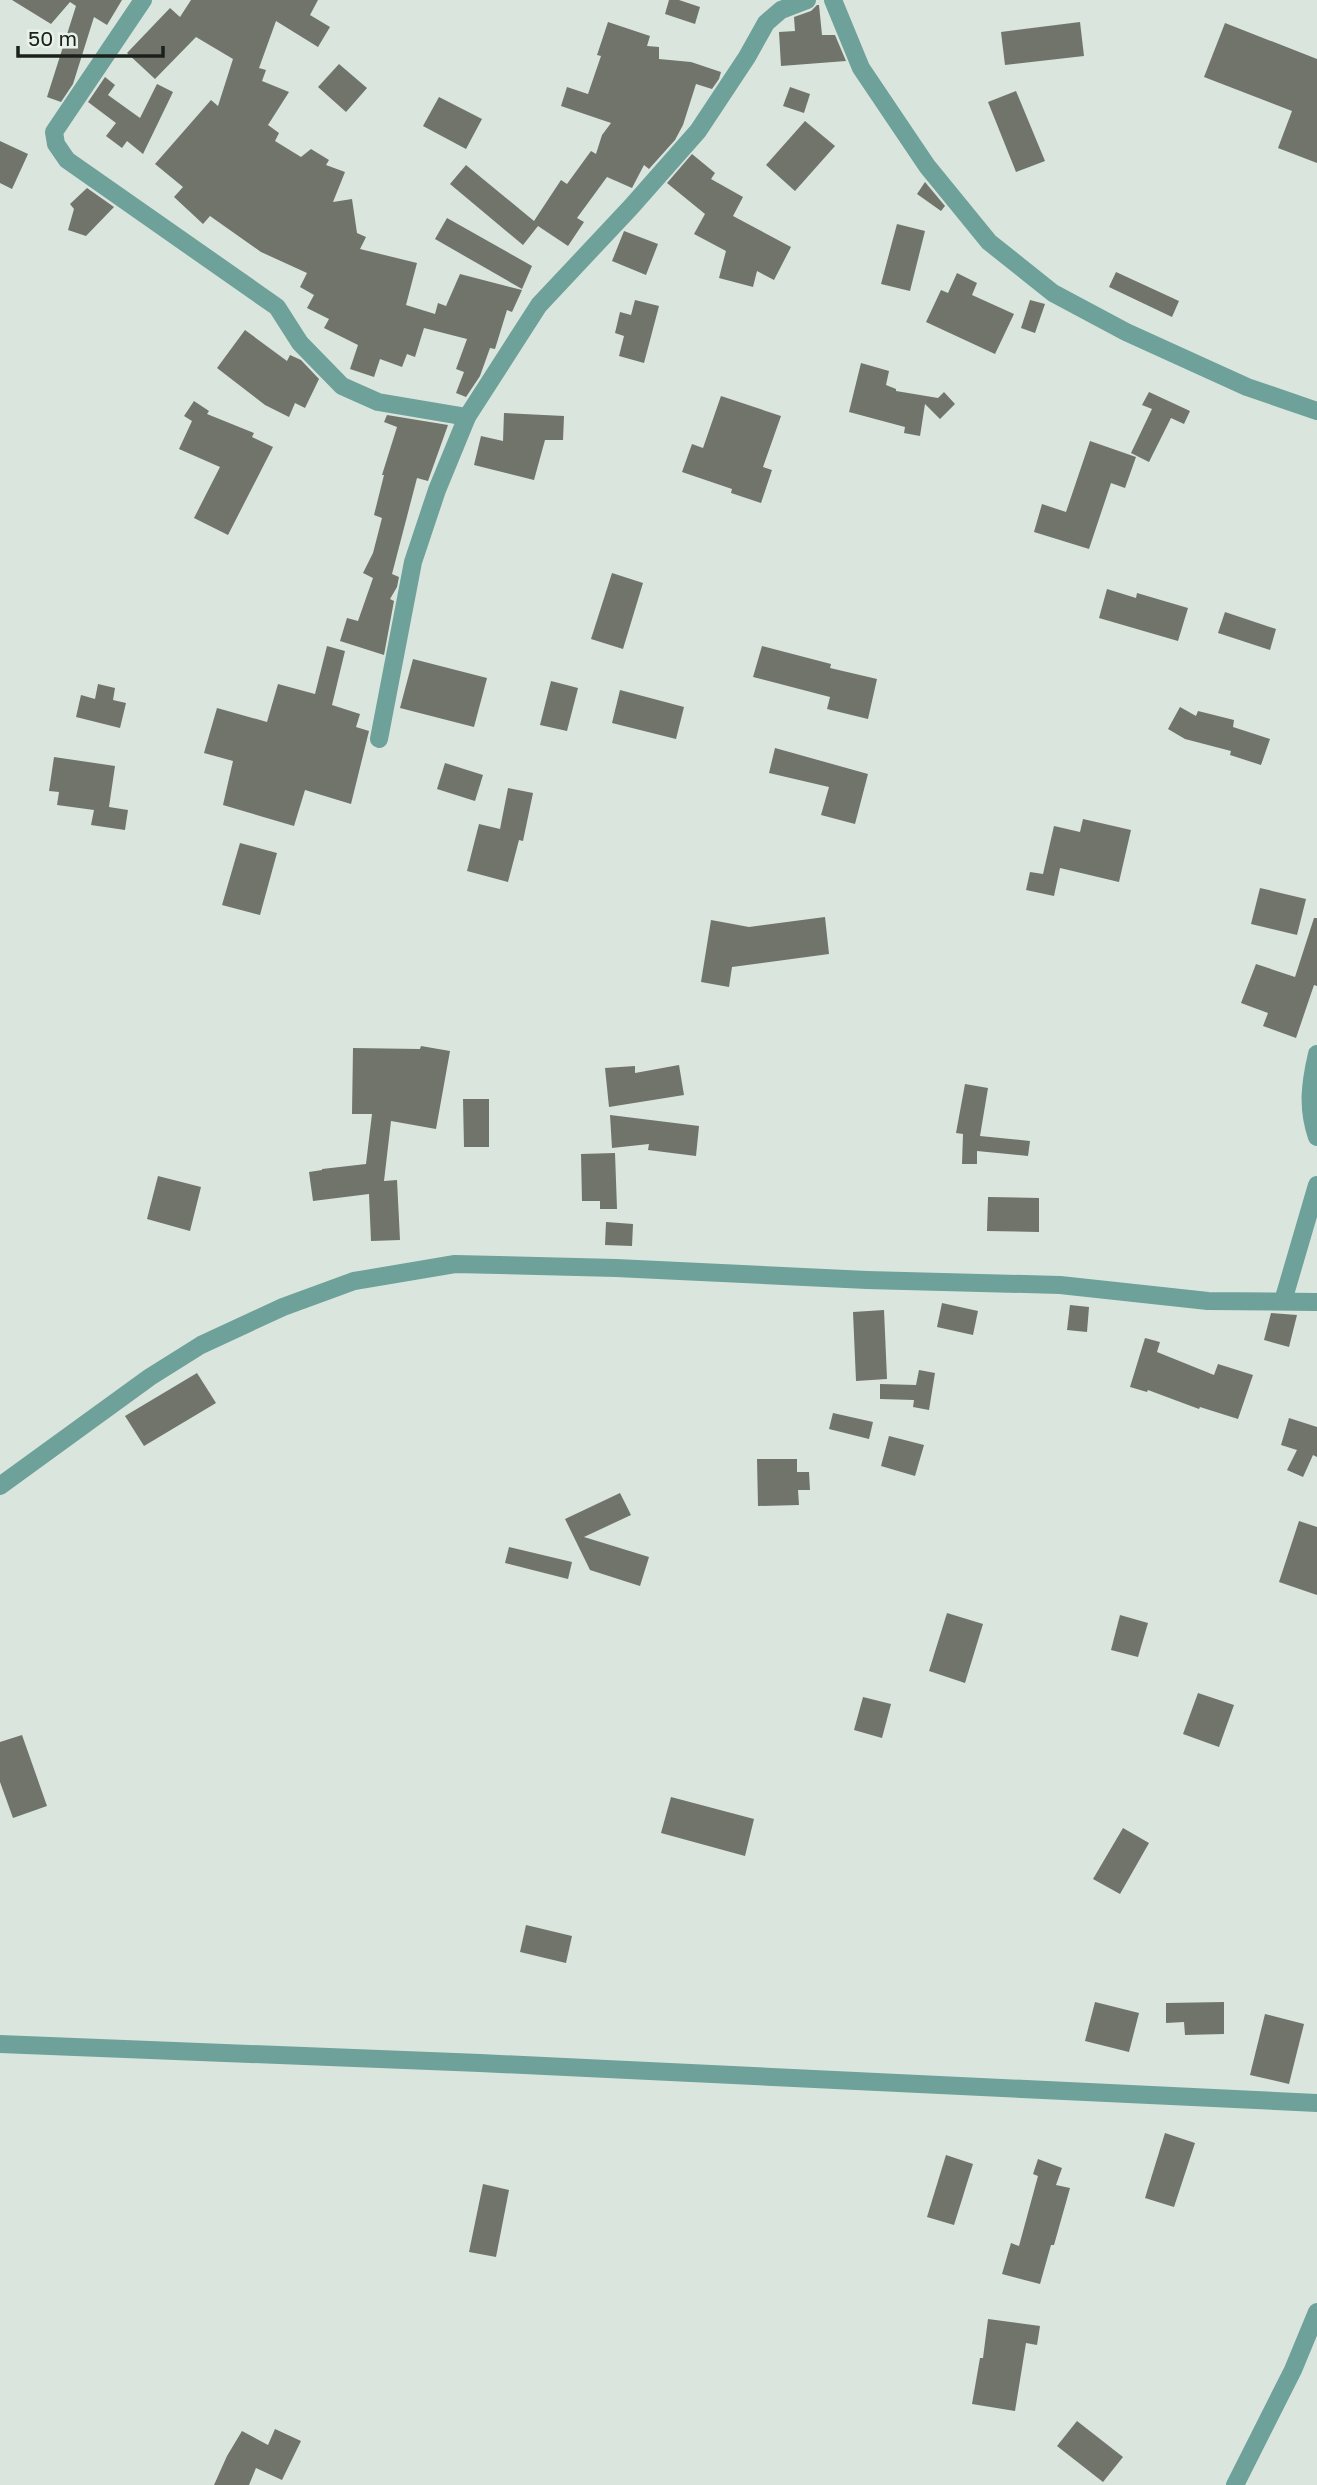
<svg xmlns="http://www.w3.org/2000/svg" width="1317" height="2485" font-family="'Golos Text',sans-serif">
<style>
.building{fill:#71746a}
.lines{fill:none;stroke-linecap:round;stroke-linejoin:round}
.minor{stroke:#6da199;stroke-width:18}
.tertiary{stroke:#6da199;stroke-width:18}
</style>
<rect width="100%" height="100%" fill="#dae5dd"/>
<!-- building -->
<g class="building">
<path d="M12,0H122L107,25L94,17L73,84L61,102L47,97L76,6L70,2L51,24Z"/>
<path d="M191,0H318L310,15L330,27L318,47L276,21L259,68L266,70L262,81L289,92L268,125L279,133L275,141L301,157L311,149L329,160L326,165L345,172L333,202L352,199L357,233L366,237L360,249L417,263L406,305L435,314L438,303L446,306L460,274L522,290L512,312L507,310L495,349L490,348L480,376L466,397L456,393L464,372L456,369L467,339L424,328L415,357L407,354L402,367L380,359L374,377L350,369L358,345L324,328L329,319L307,308L314,295L300,287L307,273L261,252L210,216L203,224L174,197L183,187L155,164L211,100L218,106L233,59L196,37L155,79L127,53L170,8L180,17Z"/>
<path d="M669,0H679L700,7L695,24L665,14Z"/>
<path d="M817,5H819L822,35H835L846,61L781,66L779,32L795,31L794,17L811,11Z"/>
<path d="M608,22L650,36L647,46L659,47V59L691,62L721,72L719,79L712,89L696,84L683,125L675,140L649,169L644,165L632,188L607,177L577,218L584,222L568,246L538,226L523,245L450,184L466,165L534,221L561,180L567,184L591,151L596,154L602,135L611,123L561,106L567,87L588,94L601,56L597,55Z"/>
<path d="M1080,22L1084,56L1005,65L1001,32Z"/>
<path d="M1225,23L1317,59V163L1278,148L1292,111L1204,77Z"/>
<path d="M339,64L367,88L346,112L318,87Z"/>
<path d="M105,77L115,85L108,95L140,118L157,84L173,92L143,154L127,141L122,148L106,136L116,123L88,102Z"/>
<path d="M790,87L810,94L804,113L783,106Z"/>
<path d="M1016,91L1045,161L1016,172L988,102Z"/>
<path d="M439,97L482,119L466,149L423,126Z"/>
<path d="M805,121L835,146L795,191L766,165Z"/>
<path d="M0,141L28,154L12,189L0,183Z"/>
<path d="M692,154L715,173L711,179L743,197L733,216L791,247L774,280L757,271L753,287L719,278L726,251L694,234L705,214L667,183Z"/>
<path d="M925,182L945,206L941,211L917,194Z"/>
<path d="M87,188L114,207L86,236L68,230L74,209L70,204Z"/>
<path d="M447,218L532,266L522,289L435,239Z"/>
<path d="M897,224L925,231L910,291L881,284Z"/>
<path d="M624,231L658,244L646,275L612,261Z"/>
<path d="M1116,272L1179,301L1172,317L1109,287Z"/>
<path d="M957,273L977,283L972,295L1014,314L995,354L926,322L941,290L948,293Z"/>
<path d="M635,300L659,306L644,363L619,356L624,336L615,333L620,312L631,315Z"/>
<path d="M1030,300L1045,304L1035,333L1021,328Z"/>
<path d="M245,330L287,361L290,355L301,360L319,379L305,408L295,403L289,417L265,405L217,368Z"/>
<path d="M861,363L889,371L886,385L896,389V391L938,398L944,392L955,404L940,419L925,404L920,436L904,433L905,427L849,412Z"/>
<path d="M1149,392L1190,411L1184,424L1171,418L1149,462L1131,453L1152,409L1142,405Z"/>
<path d="M721,396L781,416L763,467L772,470L761,503L731,493L732,489L682,472L692,444L703,448Z"/>
<path d="M194,401L209,411L207,414L254,433L252,437L273,447L228,535L194,518L220,467L179,449L192,421L184,416Z"/>
<path d="M504,413L564,416L563,440H545L534,480L474,465L481,436L503,441Z"/>
<path d="M387,415L448,425L428,481L417,478L392,574L399,577L397,587L390,599L394,601L384,655L340,641L347,618L358,621L373,578L363,573L373,553L382,518L374,515L384,475H382L397,427L384,422Z"/>
<path d="M1090,441L1136,457L1125,488L1111,483L1089,549L1034,532L1042,504L1066,512Z"/>
<path d="M612,573L643,583L623,649L591,639Z"/>
<path d="M1107,589L1136,598L1137,593L1188,608L1178,641L1099,618Z"/>
<path d="M1225,612L1276,629L1270,650L1218,633Z"/>
<path d="M327,646L345,651L332,705L360,714L356,727L369,731L351,804L305,790L294,826L223,805L233,761L204,753L217,708L267,722L278,684L315,694Z"/>
<path d="M762,646L831,664L830,668L877,679L868,719L827,709L830,697L753,677Z"/>
<path d="M413,659L487,678L474,727L400,708Z"/>
<path d="M551,681L578,688L567,731L540,725Z"/>
<path d="M98,684L115,688L113,700L126,703L120,728L76,717L81,695L95,699Z"/>
<path d="M620,690L684,707L676,739L612,723Z"/>
<path d="M1180,707L1196,716L1198,711L1234,720L1233,727L1270,739L1261,765L1230,755L1231,751L1185,739L1168,729Z"/>
<path d="M775,748L868,774L855,824L821,815L829,787L769,773Z"/>
<path d="M54,757L115,766L109,807L128,810L125,830L91,825L94,810L57,805L59,792L49,791Z"/>
<path d="M445,763L483,775L475,801L437,789Z"/>
<path d="M508,788L533,793L523,841L519,840L508,882L467,871L479,824L500,829Z"/>
<path d="M1083,819L1131,830L1119,882L1060,868L1054,896L1026,890L1030,872L1043,874L1054,826L1080,832Z"/>
<path d="M240,843L277,853L260,915L222,905Z"/>
<path d="M1260,888L1306,899L1297,935L1251,924Z"/>
<path d="M825,917L829,954L732,967L729,987L701,982L711,920L749,927Z"/>
<path d="M1314,918H1317V986L1314,985L1296,1038L1263,1026L1268,1013L1241,1003L1256,964L1295,977Z"/>
<path d="M421,1046L450,1051L436,1129L391,1121L384,1181L397,1180L400,1240L371,1241L369,1194L313,1201L309,1172L322,1170V1169L366,1164L372,1114H352L353,1048L420,1049Z"/>
<path d="M679,1065L684,1095L609,1107L605,1068L635,1066V1073Z"/>
<path d="M965,1084L988,1088L980,1136L1030,1141L1028,1156L977,1151V1164H962L963,1134L956,1133Z"/>
<path d="M463,1099H489V1147H464Z"/>
<path d="M610,1115L699,1126L696,1156L648,1150L649,1144L612,1148Z"/>
<path d="M615,1153L617,1209H600V1201H582L581,1154Z"/>
<path d="M158,1176L201,1187L190,1231L147,1219Z"/>
<path d="M988,1197L1039,1198V1232L987,1231Z"/>
<path d="M606,1222L633,1224L632,1246L605,1245Z"/>
<path d="M942,1303L978,1311L973,1335L937,1327Z"/>
<path d="M1070,1305L1089,1307L1087,1332L1067,1330Z"/>
<path d="M884,1310L887,1379L856,1381L853,1312Z"/>
<path d="M1271,1313L1297,1315L1289,1347L1264,1340Z"/>
<path d="M1145,1338L1160,1342L1157,1352L1214,1375L1218,1364L1253,1375L1238,1419L1200,1407L1199,1409L1148,1390L1147,1392L1130,1387Z"/>
<path d="M919,1370L935,1373L929,1410L913,1407L914,1400L880,1399V1384L916,1385Z"/>
<path d="M197,1373L216,1403L144,1446L125,1416Z"/>
<path d="M833,1413L873,1422L869,1439L829,1429Z"/>
<path d="M1289,1418L1317,1427V1457L1313,1455L1303,1477L1287,1470L1297,1450L1281,1445Z"/>
<path d="M889,1436L924,1445L915,1476L881,1466Z"/>
<path d="M757,1459H797V1472H809L810,1490H798L799,1505L758,1506Z"/>
<path d="M620,1493L631,1515L584,1537L649,1557L640,1586L590,1570L565,1519Z"/>
<path d="M1299,1521L1317,1527V1595L1279,1582Z"/>
<path d="M509,1547L572,1562L568,1579L505,1563Z"/>
<path d="M947,1613L983,1624L965,1683L929,1671Z"/>
<path d="M1120,1615L1148,1623L1138,1657L1111,1650Z"/>
<path d="M1198,1693L1234,1705L1219,1747L1183,1734Z"/>
<path d="M863,1697L891,1704L882,1738L854,1730Z"/>
<path d="M22,1735L47,1806L13,1818L0,1782V1742Z"/>
<path d="M671,1797L754,1819L745,1856L661,1833Z"/>
<path d="M1123,1828L1149,1843L1120,1894L1093,1879Z"/>
<path d="M526,1925L572,1936L566,1963L520,1952Z"/>
<path d="M1095,2002L1139,2013L1129,2052L1085,2041Z"/>
<path d="M1224,2002V2034L1185,2035L1184,2022L1166,2023V2003Z"/>
<path d="M1265,2014L1304,2024L1289,2084L1250,2075Z"/>
<path d="M1165,2133L1195,2143L1174,2207L1145,2198Z"/>
<path d="M946,2155L973,2164L954,2225L927,2217Z"/>
<path d="M1038,2159L1062,2168L1056,2185L1070,2188L1054,2245H1051L1040,2284L1002,2274L1011,2243L1019,2246L1038,2176L1033,2174Z"/>
<path d="M483,2184L509,2190L496,2257L469,2252Z"/>
<path d="M988,2319L1040,2326L1037,2345L1026,2343L1015,2411L972,2404L980,2358H983Z"/>
<path d="M1077,2421L1123,2457L1103,2482L1057,2446Z"/>
<path d="M275,2429L301,2441L282,2480L256,2468L249,2485H214L227,2456L242,2431L268,2445Z"/>
</g>
<g class="lines">
<!-- minor -->
<g class="minor">
<path d="M143,0L54,132L56,144L67,160L277,307L300,343L342,386L378,402L467,417"/>
<path d="M379,739L413,562L437,490L467,417L539,305L631,207L698,131L747,57L766,23L781,10L807,0"/>
<path d="M1317,1054C1310,1084 1307,1108 1317,1137"/>
<path d="M1283,1301L1317,1185"/>
<path d="M0,1486L150,1377L201,1345L283,1307L354,1281L455,1264L616,1268L867,1280L1060,1285L1208,1301L1317,1302"/>
<path d="M0,2044L480,2063L1317,2103"/>
<path d="M1235,2485L1293,2370L1317,2312"/>
</g>
<!-- tertiary -->
<path class="tertiary" d="M833,0L861,68L927,166L989,242L1053,293L1126,332L1247,387L1317,411"/>
</g>
<!-- scale -->
<path d="M18 46v10h145v-10" fill="none" stroke="#1c201d" stroke-width="3.5"/>
<text x="28" y="46" font-size="21" fill="#1c201d" stroke="#e8f2ea" stroke-width="5" paint-order="stroke">50 m</text>
</svg>
